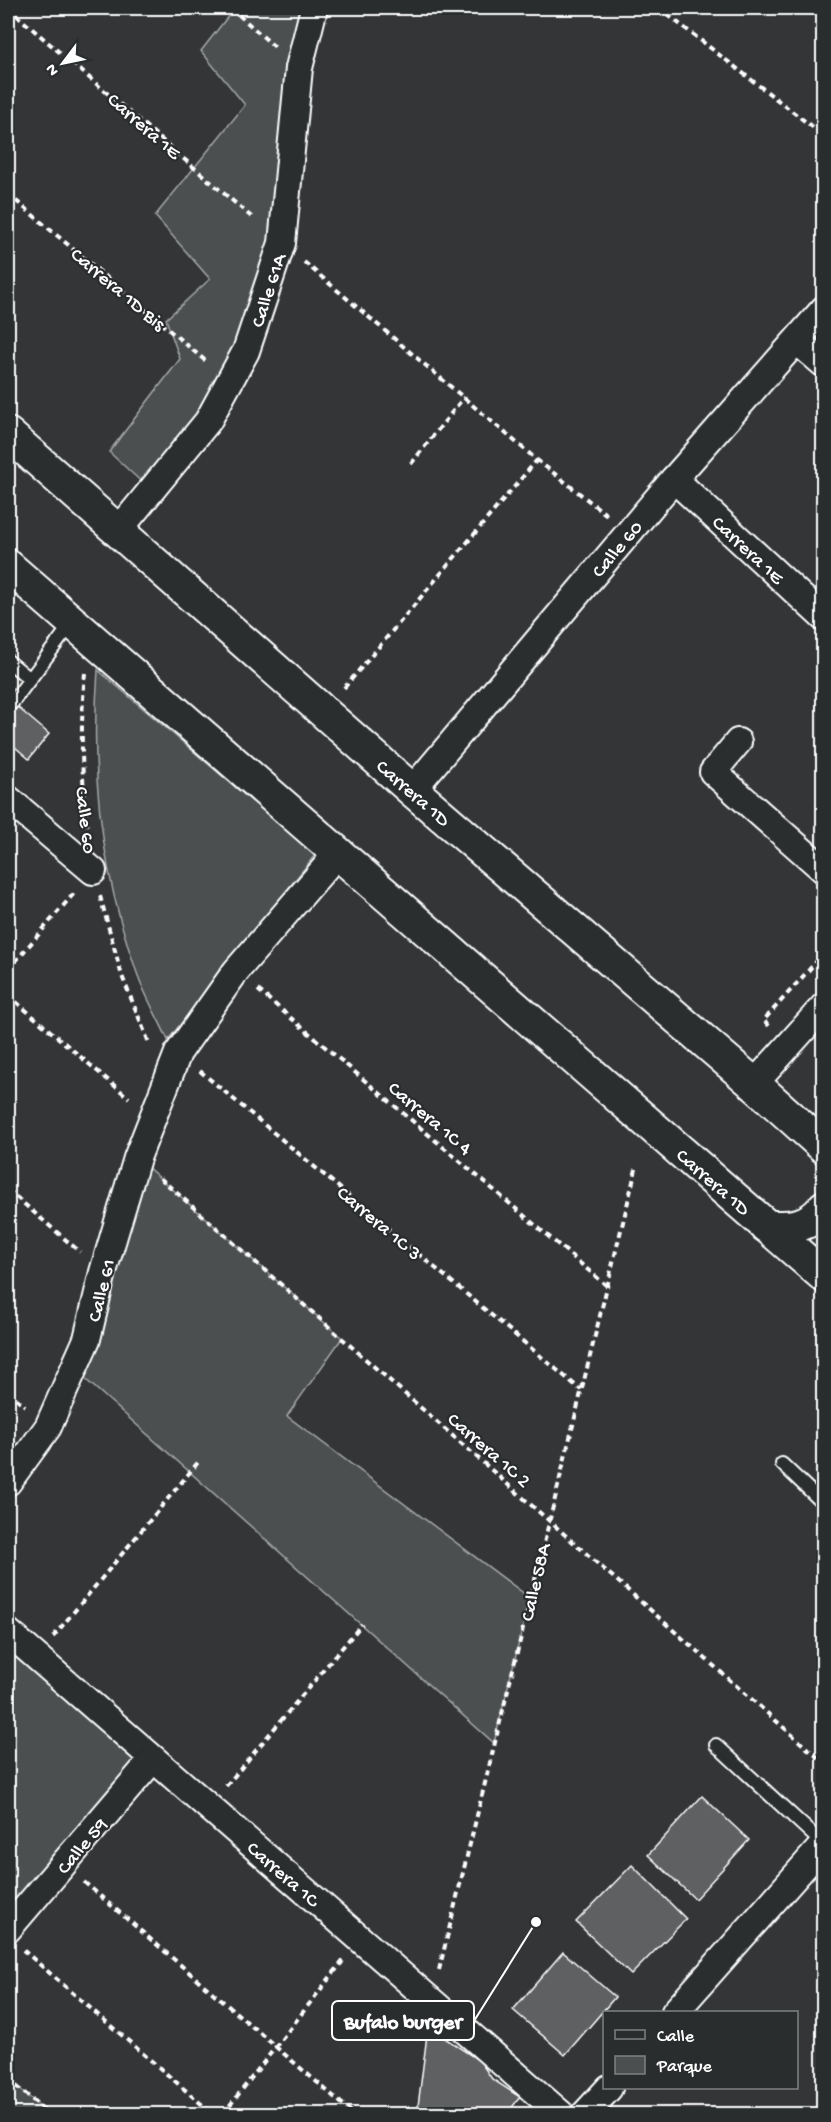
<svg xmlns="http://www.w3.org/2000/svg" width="831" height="2122" font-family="'Gochi Hand',sans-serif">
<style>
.green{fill:#4c4f50;stroke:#a6a7a8;stroke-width:1.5}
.building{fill:#5f6162;stroke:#fff;stroke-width:1.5}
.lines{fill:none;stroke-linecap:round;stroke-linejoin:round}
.service-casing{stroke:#fff;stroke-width:16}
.minor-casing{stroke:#fff;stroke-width:30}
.tertiary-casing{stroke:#fff;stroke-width:36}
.path{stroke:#fff;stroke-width:4;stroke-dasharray:6 4.5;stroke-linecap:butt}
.service{stroke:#2a2d2e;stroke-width:12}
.minor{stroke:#2a2d2e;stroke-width:26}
.tertiary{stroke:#2a2d2e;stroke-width:32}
.labels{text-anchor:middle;stroke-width:4.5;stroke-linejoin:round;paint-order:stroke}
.street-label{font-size:20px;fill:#fff;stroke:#2a2d2e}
.leader{fill:none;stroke:#fff;stroke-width:2}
.callout-dot{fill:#fff;stroke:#2a2d2e;stroke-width:2}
.callout{fill:#2a2d2e;stroke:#fff;stroke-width:2}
.callout-label{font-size:21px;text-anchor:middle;font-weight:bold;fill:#fff}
</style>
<rect width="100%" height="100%" fill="#333536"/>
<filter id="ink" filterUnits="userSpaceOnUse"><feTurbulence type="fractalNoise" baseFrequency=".0167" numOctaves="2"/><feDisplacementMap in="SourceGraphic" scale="12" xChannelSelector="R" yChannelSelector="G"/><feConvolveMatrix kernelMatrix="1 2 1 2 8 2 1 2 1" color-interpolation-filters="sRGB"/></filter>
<g filter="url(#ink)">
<!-- green -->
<g class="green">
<path d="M231,8H314L282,243L231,382L147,487L109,452L180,359L166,319L210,279L155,216L245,105L201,51L233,10Z"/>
<path d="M98,670L315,855L168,1040C158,1018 145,996 137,973C102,876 90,772 98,670Z"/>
<path d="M137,1158L342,1338L287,1416L530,1598L494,1743L74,1369Z"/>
<path d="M8,1632L153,1759L8,1929Z"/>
<path d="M8,2079L49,2114H8Z"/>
</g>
<!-- building -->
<g class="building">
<path d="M8,699L49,734L29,759L8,741Z"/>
<path d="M702,1796L749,1840L695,1899L648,1855Z"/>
<path d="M632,1865L686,1919L631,1975L576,1922Z"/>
<path d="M563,1952L615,1997L565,2055L513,2010Z"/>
<path d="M428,2027L480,2061L492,2079L520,2097L507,2114H417Z"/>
</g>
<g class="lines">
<!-- service casing -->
<g class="service-casing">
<g id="service">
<path d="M8,661L30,679"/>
<path d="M12,703L72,623"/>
<path d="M782,1464L824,1504"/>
<path d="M716,1745L823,1844"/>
</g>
</g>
<!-- minor casing -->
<g class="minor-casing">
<g id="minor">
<path d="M797,341L824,364"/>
<path d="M674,479L824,618"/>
<path d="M118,531L208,421L246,351L282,243L299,68L314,8"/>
<path d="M738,742L713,772L824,870"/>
<path d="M412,790L674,479L824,309"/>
<path d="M8,799L93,871"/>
<path d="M754,1084L824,1006"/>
<path d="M8,1482L48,1427L87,1339L103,1272L137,1158L178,1053L236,971L337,854"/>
<path d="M8,1632L561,2114"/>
<path d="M8,1929L153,1759"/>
<path d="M675,2012L824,1844"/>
<path d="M585,2114L609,2088"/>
</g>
</g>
<!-- tertiary casing -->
<g class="tertiary-casing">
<g id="tertiary">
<path d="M8,434L412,790L754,1084L824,1147"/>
<path d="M8,566L824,1276"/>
<path d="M766,1226C788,1229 810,1227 824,1207"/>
</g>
</g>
<!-- path -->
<g class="path">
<path d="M8,8L255,220"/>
<path d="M231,8L276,48"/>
<path d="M659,8L824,136"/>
<path d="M8,194L208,363"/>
<path d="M304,262L537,460L607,515"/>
<path d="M411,464L464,397"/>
<path d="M85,673C80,726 81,777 88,830"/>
<path d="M344,688L537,460"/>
<path d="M100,896L122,976L150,1045"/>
<path d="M8,970L76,891"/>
<path d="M258,990L607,1286"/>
<path d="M8,995L129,1098"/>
<path d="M769,1026L764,1020L824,953"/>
<path d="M200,1071L581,1390"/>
<path d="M160,1178L824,1763"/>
<path d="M8,1190L80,1252"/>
<path d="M8,1391L25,1406"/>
<path d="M53,1637L200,1460"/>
<path d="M226,1786L362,1624"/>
<path d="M84,1882L354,2114"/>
<path d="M23,1950L213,2114"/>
<path d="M439,1970L637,1165"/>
<path d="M8,2079L49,2114"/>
<path d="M223,2114L343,1961"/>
</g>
<!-- service -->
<use href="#service" class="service"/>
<!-- minor -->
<use href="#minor" class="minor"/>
<!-- tertiary -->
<use href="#tertiary" class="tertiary"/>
</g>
</g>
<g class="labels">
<!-- street labels -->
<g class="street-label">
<text transform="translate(145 125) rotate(41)" y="7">Carrera 1E</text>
<text transform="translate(119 288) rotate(40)" y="7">Carrera 1D Bis</text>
<text transform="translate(267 290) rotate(-72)" y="7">Calle 61A</text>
<text transform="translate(616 548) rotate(-50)" y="7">Calle 60</text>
<text transform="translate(749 549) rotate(43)" y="7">Carrera 1E</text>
<text transform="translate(414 792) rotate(41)" y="7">Carrera 1D</text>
<text transform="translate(87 820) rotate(83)" y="7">Calle 60</text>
<text transform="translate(431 1117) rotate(40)" y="7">Carrera 1C 4</text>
<text transform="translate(714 1181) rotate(41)" y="7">Carrera 1D</text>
<text transform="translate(380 1222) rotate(40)" y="7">Carrera 1C 3</text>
<text transform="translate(100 1290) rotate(-76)" y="7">Calle 61</text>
<text transform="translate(490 1449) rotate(41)" y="7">Carrera 1C 2</text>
<text transform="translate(534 1582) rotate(-77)" y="7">Calle 58A</text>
<text transform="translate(81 1845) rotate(-50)" y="7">Calle 59</text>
<text transform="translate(284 1873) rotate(41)" y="7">Carrera 1C</text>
</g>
</g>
<!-- callouts -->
<path class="leader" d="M536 1922L474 2021"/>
<circle class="callout-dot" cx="536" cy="1922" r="6"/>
<rect class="callout" x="332" y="2001" width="142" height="39" rx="6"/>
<g class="callout-label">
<text x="403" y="2028">Bufalo burger</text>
</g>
<!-- margin -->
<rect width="831" height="2122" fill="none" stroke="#2a2d2e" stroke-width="30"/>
<rect x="15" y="15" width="801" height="2092" fill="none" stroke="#fff" stroke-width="2" filter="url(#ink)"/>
<!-- legend -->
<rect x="603" y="2011" width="195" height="78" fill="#2a2d2e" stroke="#7f8182" stroke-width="1.5"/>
<rect x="615" y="2030" width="30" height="9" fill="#2a2d2e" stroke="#7f8182" stroke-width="1.5"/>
<text x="657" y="2041" font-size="18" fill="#ffffff">Calle</text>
<rect x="615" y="2056" width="30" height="18" fill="#4c4f50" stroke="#7f8182" stroke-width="1.5"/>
<text x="657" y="2071" font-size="18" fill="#ffffff">Parque</text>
<!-- north arrow -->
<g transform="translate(63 63) rotate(238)" stroke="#2a2d2e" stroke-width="4.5" paint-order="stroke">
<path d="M0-4.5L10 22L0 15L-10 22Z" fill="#ffffff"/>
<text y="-9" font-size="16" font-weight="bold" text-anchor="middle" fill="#ffffff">N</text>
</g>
</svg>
